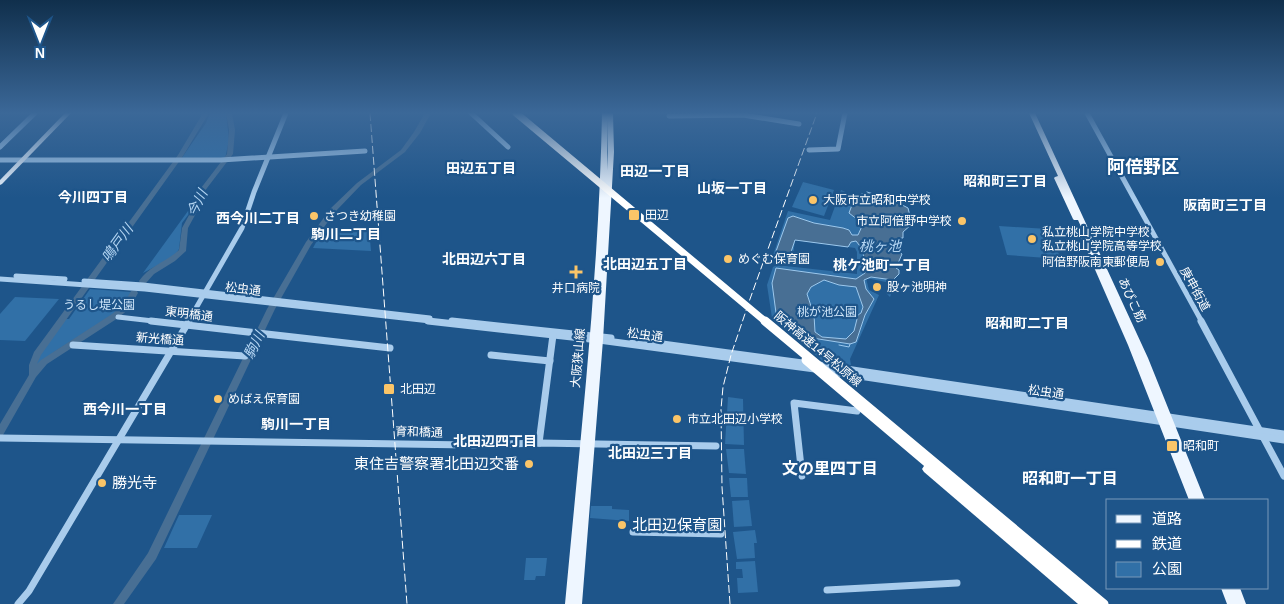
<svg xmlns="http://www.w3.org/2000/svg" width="1284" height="604" font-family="Arial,'Noto Sans JP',sans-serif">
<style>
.green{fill:#3170a7}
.water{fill:#486f94;stroke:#9cc8ed;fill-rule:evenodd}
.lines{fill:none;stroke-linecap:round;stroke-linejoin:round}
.stream{stroke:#9cc8ed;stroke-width:1}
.river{fill:#486f94;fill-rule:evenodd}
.tertiary-far1{stroke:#a9ccec;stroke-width:5}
.tertiary{stroke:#a9ccec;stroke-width:7}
.primary{fill:#eef6ff;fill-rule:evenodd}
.motorway{fill:#fff;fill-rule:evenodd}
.rail{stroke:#fff;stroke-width:1;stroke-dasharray:8 3;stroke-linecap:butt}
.motorway-bridge-far1{stroke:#fff;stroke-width:7}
.motorway-bridge{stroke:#fff;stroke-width:9}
.poi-dot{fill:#fbc568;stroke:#1e558a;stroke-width:2}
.labels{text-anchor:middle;stroke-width:4.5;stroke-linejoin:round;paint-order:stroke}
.poi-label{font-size:12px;fill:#fff;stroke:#1e558a;text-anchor:start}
.street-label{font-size:12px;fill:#fff;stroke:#1e558a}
.park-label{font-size:12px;fill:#cee5f9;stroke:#1e558a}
.neighbourhood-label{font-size:14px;font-weight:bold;fill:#fff;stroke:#1e558a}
.water-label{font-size:14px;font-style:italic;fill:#b5d6f3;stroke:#1e558a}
.near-poi-label{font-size:15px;fill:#fff;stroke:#1e558a;text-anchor:start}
.near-neighbourhood-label{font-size:16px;font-weight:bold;fill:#fff;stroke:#1e558a}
.district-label{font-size:18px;font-weight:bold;fill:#fff;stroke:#1e558a}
</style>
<rect width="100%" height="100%" fill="#1e558a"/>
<!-- green -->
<g class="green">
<path d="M210,113H226L229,140L225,159H181L206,123Z"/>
<path d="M803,182L834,190L824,216L792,207Z"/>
<path d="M841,190L866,201L894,224L868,277L892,280L897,279L890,297L886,293L890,289L886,282L866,278L869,290L879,295L850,359L851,365L824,362L772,318L767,285L773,267L777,265L857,274V252L855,248L795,240L792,265L771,261L788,211L830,220Z"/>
<path d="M188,211H191L182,223L179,249L175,256L143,273Z"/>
<path d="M999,226L1048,229L1061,259L1007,255Z"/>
<path d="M369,228L371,251L313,248L323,229Z"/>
<path d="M90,289L131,292L125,305L118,311L54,352L35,368L40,354L65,319H69Z"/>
<path d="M15,297L59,299L25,341L0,340V314Z"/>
<path d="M728,397L743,399L744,445L725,444Z"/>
<path d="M726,449H744L746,474L729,473Z"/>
<path d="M729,478H747L748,497H731Z"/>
<path d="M749,500L752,526L734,527L732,501Z"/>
<path d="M591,506H612V509L629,510V521L590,518Z"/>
<path d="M179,515H212L197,548H164Z"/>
<path d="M755,530L757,543H754L755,558L737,559L733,532Z"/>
<path d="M526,558H547L545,576H536L535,580H524Z"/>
<path d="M755,561L758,592L738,593L737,578H743L742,569H736V562Z"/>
</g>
<!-- water -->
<path class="water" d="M867,192L893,200L908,208L912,224L903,232V238H900L902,241V247L898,251L902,254L896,268L899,270V274L893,280L871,277L864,280L866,289L874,299L865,315L856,342L850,344L806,337L776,313L772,283L776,268L856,279L865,273L863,250L856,241L851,242L848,247L795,240L789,258H781L775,254L788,218L793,216L814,223L843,228L849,230L852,235H858L863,224L849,213L855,197ZM824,280L839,285L856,287L863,307L861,313L858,315L854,331L846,339L822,337L815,332L814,315L807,294L811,287Z"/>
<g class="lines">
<!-- stream -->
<path class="stream" d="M839,345L849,347L850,344"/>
<!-- river -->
<g class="river">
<path d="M203,113H209L183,156L41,355L37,364L41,360L112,314L123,305L131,291H137L138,293L129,309L118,318L47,364L36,377L3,435L0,436V424L29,375V365L34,352L178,155Z"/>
<path d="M226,113H232L235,130L233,154L204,192L200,206L188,228L186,251L175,261L154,274L146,283H140L139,281C149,266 166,262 179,250L182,228L194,206L198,192L227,154L229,130Z"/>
<path d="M425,113H431L420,133L405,152L361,185L335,212L311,245L275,309L156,559L124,604H113L148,553L267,309L306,242L331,208L357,183L401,150L414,132Z"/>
</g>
<!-- tertiary-far1 -->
<g class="tertiary-far1">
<path d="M471,113L508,147"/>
<path d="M1087,113L1202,322"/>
<path d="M669,116L743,115L799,124"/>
<path d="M0,147L35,113"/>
<path d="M809,150L838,149L845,113"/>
<path d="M0,160H221L365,151"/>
<path d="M16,276L65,279"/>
<path d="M0,279L145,289L439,322"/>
<path d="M84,281L143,285L430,318"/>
<path d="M118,317L162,322"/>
<path d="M452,321L462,322"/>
<path d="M188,322L242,228L254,192L286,113"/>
</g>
<!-- tertiary -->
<g class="tertiary">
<path d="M151,321L390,348"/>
<path d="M428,321L599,340L815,369"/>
<path d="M452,321L611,338"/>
<path d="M1201,321L1284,476"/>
<path d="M633,340L810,364"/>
<path d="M73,345L245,356"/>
<path d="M491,355L550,361"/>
<path d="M819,365L1284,434"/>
<path d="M826,371L1284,440"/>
<path d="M0,438L469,445L539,443L716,446"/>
<path d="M539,443L553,335"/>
<path d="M802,476L794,403L857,411"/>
<path d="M633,532L721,534"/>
<path d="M827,590L957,583"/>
<path d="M18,604L29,591L189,321"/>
</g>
<!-- primary -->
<g class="primary">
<path d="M65,113H71L2,184L0,185V180Z"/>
<path d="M602,113H613L614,152L603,340L582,604H565C580,441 599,277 602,113ZM608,119V152L607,170Z"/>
<path d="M1029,113H1035L1148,358L1205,500H1189L1128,345L1079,233L1080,232L1083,231L1078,220H1074L1073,219L1054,178L1055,177L1058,176Z"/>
<path d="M1221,588H1240L1246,604H1227Z"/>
</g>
<!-- motorway -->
<path class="motorway" d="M927,465L930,466L1090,600L1091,604H1078L924,472L922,469L924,466Z"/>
<!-- rail -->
<g class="rail">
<path d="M370,113L407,604"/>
<path d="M730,604L722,487L721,409L723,387L731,355L750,299L817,113"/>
</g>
<!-- motorway-bridge-far1 -->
<path class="motorway-bridge-far1" d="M516,113L766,322"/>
<!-- motorway-bridge -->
<g class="motorway-bridge">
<path d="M765,321L1104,604"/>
<path d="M806,360L1094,604"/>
</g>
</g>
<!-- sky -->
<linearGradient id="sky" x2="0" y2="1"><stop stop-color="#102f4c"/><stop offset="0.57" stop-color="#3b6898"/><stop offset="1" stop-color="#3b6898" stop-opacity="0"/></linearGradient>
<rect width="1284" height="198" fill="url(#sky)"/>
<!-- markers -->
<g class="poi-dot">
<circle cx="813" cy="200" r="5"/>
<rect x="628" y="209" width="12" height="12" rx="2.5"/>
<circle cx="314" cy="216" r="5"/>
<circle cx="962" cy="221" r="5"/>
<circle cx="1032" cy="239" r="5"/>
<circle cx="728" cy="259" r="5"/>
<circle cx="1160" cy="262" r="5"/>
<path d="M573.5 264.5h5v5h5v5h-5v5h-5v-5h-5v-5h5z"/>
<circle cx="877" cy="287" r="5"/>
<rect x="383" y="383" width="12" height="12" rx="2.5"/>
<circle cx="218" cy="399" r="5"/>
<circle cx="677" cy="419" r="5"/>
<rect x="1166" y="440" width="12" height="12" rx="2.5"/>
<circle cx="529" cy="464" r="5"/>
<circle cx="102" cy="483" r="5"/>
<circle cx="622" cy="525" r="5"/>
</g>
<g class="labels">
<!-- poi labels -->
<g class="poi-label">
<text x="823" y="204">大阪市立昭和中学校</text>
<text x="645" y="219">田辺</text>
<text x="324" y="220">さつき幼稚園</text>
<text x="952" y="225" text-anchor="end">市立阿倍野中学校</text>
<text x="1042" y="236">私立桃山学院中学校<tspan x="1042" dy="14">私立桃山学院高等学校</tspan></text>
<text x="738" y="263">めぐむ保育園</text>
<text x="1150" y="266" text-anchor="end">阿倍野阪南東郵便局</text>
<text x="887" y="291">股ヶ池明神</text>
<text x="576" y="292" text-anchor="middle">井口病院</text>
<text x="400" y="393">北田辺</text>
<text x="228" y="403">めばえ保育園</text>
<text x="687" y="423">市立北田辺小学校</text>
<text x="1183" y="450">昭和町</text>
</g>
<!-- street labels -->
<g class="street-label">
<text transform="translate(243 289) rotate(7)" y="4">松虫通</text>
<text transform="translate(1195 289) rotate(61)" y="4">庚申街道</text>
<text transform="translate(1132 300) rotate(65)" y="4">あびこ筋</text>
<text transform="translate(189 314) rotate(7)" y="4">東明橋通</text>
<text transform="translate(645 335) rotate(8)" y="4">松虫通</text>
<text transform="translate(160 339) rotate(4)" y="4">新光橋通</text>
<text transform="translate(818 349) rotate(40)" y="4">阪神高速14号松原線</text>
<text transform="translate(578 358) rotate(-85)" y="4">大阪狭山線</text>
<text transform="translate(1046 392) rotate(8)" y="4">松虫通</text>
<text transform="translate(419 432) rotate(2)" y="4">育和橋通</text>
</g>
<!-- park labels -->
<g class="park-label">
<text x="99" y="309">うるし堤公園</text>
<text x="827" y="316">桃が池公園</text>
</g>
<!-- neighbourhood labels -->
<g class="neighbourhood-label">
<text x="481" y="173">田辺五丁目</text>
<text x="655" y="176">田辺一丁目</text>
<text x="1005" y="186">昭和町三丁目</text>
<text x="732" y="193">山坂一丁目</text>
<text x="93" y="202">今川四丁目</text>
<text x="1225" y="210">阪南町三丁目</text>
<text x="258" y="223">西今川二丁目</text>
<text x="346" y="239">駒川二丁目</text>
<text x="484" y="264">北田辺六丁目</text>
<text x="645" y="269">北田辺五丁目</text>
<text x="882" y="270">桃ケ池町一丁目</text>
<text x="1027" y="328">昭和町二丁目</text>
<text x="125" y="414">西今川一丁目</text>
<text x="296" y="429">駒川一丁目</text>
<text x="495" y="446">北田辺四丁目</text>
<text x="650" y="458">北田辺三丁目</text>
</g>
<!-- water labels -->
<g class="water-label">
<text transform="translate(197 203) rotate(-64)" y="5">今川</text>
<text transform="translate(117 243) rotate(-54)" y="5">鳴戸川</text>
<text x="880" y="251">桃ヶ池</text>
<text transform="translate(254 345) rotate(-64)" y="5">駒川</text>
</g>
<!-- near-poi labels -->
<g class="near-poi-label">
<text x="519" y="469" text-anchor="end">東住吉警察署北田辺交番</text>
<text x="112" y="488">勝光寺</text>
<text x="632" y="530">北田辺保育園</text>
</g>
<!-- near-neighbourhood labels -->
<g class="near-neighbourhood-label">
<text x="830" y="474">文の里四丁目</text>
<text x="1070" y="484">昭和町一丁目</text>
</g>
<!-- district labels -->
<g class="district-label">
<text x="1143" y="173">阿倍野区</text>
</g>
</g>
<!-- legend -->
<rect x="1106" y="499" width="162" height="90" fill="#1e558a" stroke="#7899b9"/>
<rect x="1116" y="515" width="25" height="8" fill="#eef6ff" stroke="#7899b9"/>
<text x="1152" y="524" font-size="15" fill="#ffffff">道路</text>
<rect x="1116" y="540" width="25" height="8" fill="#ffffff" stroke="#7899b9"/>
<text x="1152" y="549" font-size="15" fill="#ffffff">鉄道</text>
<rect x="1116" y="562" width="25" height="15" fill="#3170a7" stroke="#7899b9"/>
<text x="1152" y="574" font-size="15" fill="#ffffff">公園</text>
<!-- north arrow -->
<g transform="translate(40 40) rotate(180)" stroke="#1e558a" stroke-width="4" paint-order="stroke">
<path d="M0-4L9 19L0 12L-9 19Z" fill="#ffffff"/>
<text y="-8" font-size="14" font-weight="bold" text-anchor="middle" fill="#ffffff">N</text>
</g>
</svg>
